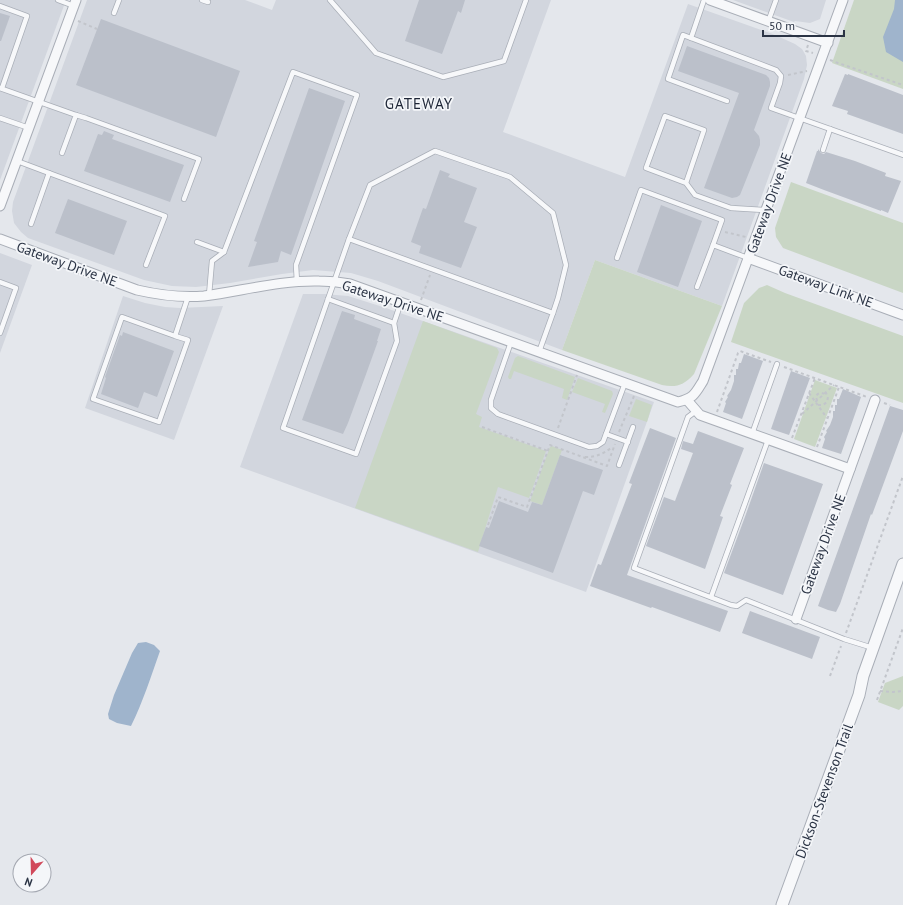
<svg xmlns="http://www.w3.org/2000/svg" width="903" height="905" font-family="'PT Sans',sans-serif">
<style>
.built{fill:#d2d6de}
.green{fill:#c9d6c5}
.water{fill:#9fb4cc}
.building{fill:#bbc0ca}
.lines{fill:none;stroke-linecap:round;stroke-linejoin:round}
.service-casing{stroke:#a9aeb7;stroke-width:6}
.minor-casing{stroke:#a9aeb7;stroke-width:11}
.tertiary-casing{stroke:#a9aeb7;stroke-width:13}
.path{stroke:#c2c5cb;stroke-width:2;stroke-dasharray:3 3;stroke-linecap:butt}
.service{stroke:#f7f8fa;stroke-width:4.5}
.minor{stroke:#f7f8fa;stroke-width:9}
.tertiary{stroke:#f7f8fa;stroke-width:11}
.labels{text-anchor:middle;stroke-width:3.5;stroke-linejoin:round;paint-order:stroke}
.street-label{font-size:14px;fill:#2b3445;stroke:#f4f6f9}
.neighbourhood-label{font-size:15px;letter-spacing:1px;fill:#1d2536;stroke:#f4f6f9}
</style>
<rect width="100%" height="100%" fill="#e4e7ec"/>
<!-- built -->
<g class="built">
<path d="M0,0H66L0,180Z"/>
<path d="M87,0H245L272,10L276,0H551L503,132L625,177L688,4L775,35L795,44L802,49L806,56L807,65L804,79L722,306L595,260L562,350L378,281L351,273L313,270L282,274L230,283L196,287L172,286L144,280L28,238L21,232L14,223L12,211L13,202Z"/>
<path d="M733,0H826L820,19L810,23L795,21L794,22Z"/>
<path d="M0,253L32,265L0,353Z"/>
<path d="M303,294H324L348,296L383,307L654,402L586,592L240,467Z"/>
<path d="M123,296L145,303L165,307L180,308L223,306L174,440L85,408Z"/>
</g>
<!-- green -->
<g class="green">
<path d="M854,0H903V89L832,63Z"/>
<path d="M791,182L903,223V293L783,248L776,237L775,228Z"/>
<path d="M595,260L722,306L694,374C684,385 676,388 662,385L562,350Z"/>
<path d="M767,285L785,293L903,336V403L731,342L744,303L759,288Z"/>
<path d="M423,321L497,348L499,352L476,414L482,417L479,427L546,451L529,498L498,487L478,552L355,508Z"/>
<path d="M518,356L575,377L567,400L562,398L564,389L514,371L511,379H509L508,377L515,358Z"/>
<path d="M578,378L612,391L613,394L605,413L602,412L605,404L572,392Z"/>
<path d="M815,380L837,388L815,447L794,439Z"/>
<path d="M636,399L652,405L647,422L629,416Z"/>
<path d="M552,446L562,450L542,505L530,501L550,447Z"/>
<path d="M903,676V706L899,710L878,702L885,683Z"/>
</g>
<!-- water -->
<g class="water">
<path d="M895,0H903V62L886,52L883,37L894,9Z"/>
<path d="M146,642L154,645L160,651C151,676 143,702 131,726L117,723L109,719L108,714L114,695L132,653L138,643Z"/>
</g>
<!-- building -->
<g class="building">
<path d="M419,0H465L461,13L458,11L442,54L405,41Z"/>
<path d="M0,13L10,16L1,41H0Z"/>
<path d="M101,19L240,71L216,137L76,85Z"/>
<path d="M687,46L766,75L769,78L770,82V86L754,130L759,136L760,140V145L740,195L737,197L732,198L704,188L739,93L678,71Z"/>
<path d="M845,74L848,75V74L903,95V134L847,114L848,111L832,106Z"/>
<path d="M309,88L345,101L291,255L281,251L278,262L248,267L257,242L254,241Z"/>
<path d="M104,131L114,135L112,139L184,165L170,202L84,171L98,134L102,135Z"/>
<path d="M818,149L821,153L824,154L826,152L855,161L886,173L885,176L901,181L888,213L881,210V211L824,190L806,183L817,151H818Z"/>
<path d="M440,170L450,174L448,177L477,188L464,222L477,227L461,268L419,253L421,246L411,242L423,208L426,209Z"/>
<path d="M68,199L127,221L114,255L55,233Z"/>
<path d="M661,205L702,221L678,287L637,272Z"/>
<path d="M342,311L355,315L354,319L381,329L377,341H378L365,377L348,423L343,434L302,420Z"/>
<path d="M123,332L174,351L157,397L144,392L138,408L101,394L106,378L105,377L120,335L122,336Z"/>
<path d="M744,354L763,361L742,419L723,412L726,403L725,402L728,397L727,396L731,390L734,381V375H736V369H738L739,363H741Z"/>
<path d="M791,371L810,378L789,435L771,429Z"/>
<path d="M843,389L861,397L841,454L822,448L825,439L824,437L827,432L826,431L830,425L833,417V411H835V405H837V399H839Z"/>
<path d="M890,406L903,410V431L872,515L871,514L840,604L836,612L828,610L818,606Z"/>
<path d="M650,428L676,438L627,575L728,611L720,632L652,607L651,608L590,586L598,564L601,565L632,484L629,483Z"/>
<path d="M698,431L744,448L730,484L732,485L720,516L723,517L705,569L646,546L664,497L675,501L693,453L681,449L683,441L693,444Z"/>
<path d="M560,455L603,470L594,495L583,491L553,573L479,546L486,527L489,528L499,501L528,512L532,502L542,505Z"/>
<path d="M764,463L823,484L783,595L724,573L746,514Z"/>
<path d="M750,611L820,637L812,659L742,633Z"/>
</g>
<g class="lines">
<!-- service casing -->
<g class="service-casing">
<g id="service">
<path d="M58,0L74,6"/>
<path d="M202,0L208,2"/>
<path d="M330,0L376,53L443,77L504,61L526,0"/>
<path d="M704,0L691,38L776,70L781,76L780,83L771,108L903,155"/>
<path d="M0,6L27,16L2,88"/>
<path d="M114,13L119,0"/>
<path d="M768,22L776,0"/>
<path d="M691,38L683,35L668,79L727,101"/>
<path d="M0,88L76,115L62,153"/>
<path d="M76,115L86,118L199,159L184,199"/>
<path d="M0,118L29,128"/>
<path d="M823,150L830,129"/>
<path d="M17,161L49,173L31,224"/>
<path d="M49,173L165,216L146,265"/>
<path d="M686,183L704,130L665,116L646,168L686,183L695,195L731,208L766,210"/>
<path d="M349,239L370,185L435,151L510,177L553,213L566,265L558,298L553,313"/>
<path d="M197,242L224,252L293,72L357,95L296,265L297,282"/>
<path d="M617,258L641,190L722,220L713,245"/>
<path d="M0,282L16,288L0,333"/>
<path d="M697,287L713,245L748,258"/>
<path d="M209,295L212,261L224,252"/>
<path d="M328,299L394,323"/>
<path d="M401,302L394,323L397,341L356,454L283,428L349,239L553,313L539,352"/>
<path d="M175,336L122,317L93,399L159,422L188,340L175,336L188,297"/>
<path d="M511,342L491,400V408L498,414L589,447L597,446L603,442L625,383"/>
<path d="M696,411L688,417L634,568L731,605L737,606L746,600L844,639L873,648"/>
<path d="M606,434L628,442"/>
<path d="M752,434L777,364"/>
<path d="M619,465L633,427"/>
<path d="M711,597L768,440"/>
</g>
</g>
<!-- minor casing -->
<g class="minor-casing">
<g id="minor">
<path d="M710,0L828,43"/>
<path d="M0,206L76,0"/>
<path d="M0,239L137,290C159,295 182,298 204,296C242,291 281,280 319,281C330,281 340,282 350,284L678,402C694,398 695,394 703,381L843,0"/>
<path d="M748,258L903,315"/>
<path d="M687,400L700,415L850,469"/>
<path d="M796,619L875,400"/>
</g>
</g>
<!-- tertiary casing -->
<g class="tertiary-casing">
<path id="tertiary" d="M782,905L859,695L863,676L903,564"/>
</g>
<!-- path -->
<g class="path">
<path d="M78,21L97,29"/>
<path d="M808,45L806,51L813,53"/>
<path d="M830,60L838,63L903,85"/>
<path d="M788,75L807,71"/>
<path d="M725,232L746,237"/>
<path d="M421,300L430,275"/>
<path d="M784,367L867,397"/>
<path d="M809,393L827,418"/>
<path d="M817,401L816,396C818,393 821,392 824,394"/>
<path d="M884,403L890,405"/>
<path d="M818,405H823L827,402L828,397L826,393"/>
<path d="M717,412L738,353L740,351L771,362"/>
<path d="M802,414L834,385"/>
<path d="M482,427L548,451"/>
<path d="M558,428L577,375"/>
<path d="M619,432L634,396"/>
<path d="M792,438L815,378"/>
<path d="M817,447L839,387"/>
<path d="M585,457C596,457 603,454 611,448H613"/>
<path d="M488,525L498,497L527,507L550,445L607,466L615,444"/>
<path d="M846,633L903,476"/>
<path d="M830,676L841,646"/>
<path d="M880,691L893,692L903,691"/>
<path d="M877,700L903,628"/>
</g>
<!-- service -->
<use href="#service" class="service"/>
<!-- minor -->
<use href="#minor" class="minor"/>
<!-- tertiary -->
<use href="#tertiary" class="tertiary"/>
</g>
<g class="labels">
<!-- street labels -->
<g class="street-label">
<text transform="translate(769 203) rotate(-70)" y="5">Gateway Drive NE</text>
<text transform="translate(67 264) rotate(20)" y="5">Gateway Drive NE</text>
<text transform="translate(826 286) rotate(20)" y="5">Gateway Link NE</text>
<text transform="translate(393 301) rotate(18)" y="5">Gateway Drive NE</text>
<text transform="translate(823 544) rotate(-70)" y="5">Gateway Drive NE</text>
<text transform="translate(824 791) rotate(-70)" y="5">Dickson-Stevenson Trail</text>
</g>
<!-- neighbourhood labels -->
<g class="neighbourhood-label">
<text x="419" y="109">GATEWAY</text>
</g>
</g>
<!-- north arrow -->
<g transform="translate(32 873) rotate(200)"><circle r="19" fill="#f4f6f9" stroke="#a4a8b1"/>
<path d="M0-3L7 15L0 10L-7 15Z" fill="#d1495b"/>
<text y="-6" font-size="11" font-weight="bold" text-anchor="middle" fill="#2b3445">N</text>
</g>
<!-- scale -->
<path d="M763 30v6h81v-6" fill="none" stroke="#2b3445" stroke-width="2"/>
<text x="769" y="30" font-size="12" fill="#2b3445" stroke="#f4f6f9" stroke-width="3" paint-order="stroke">50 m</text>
</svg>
